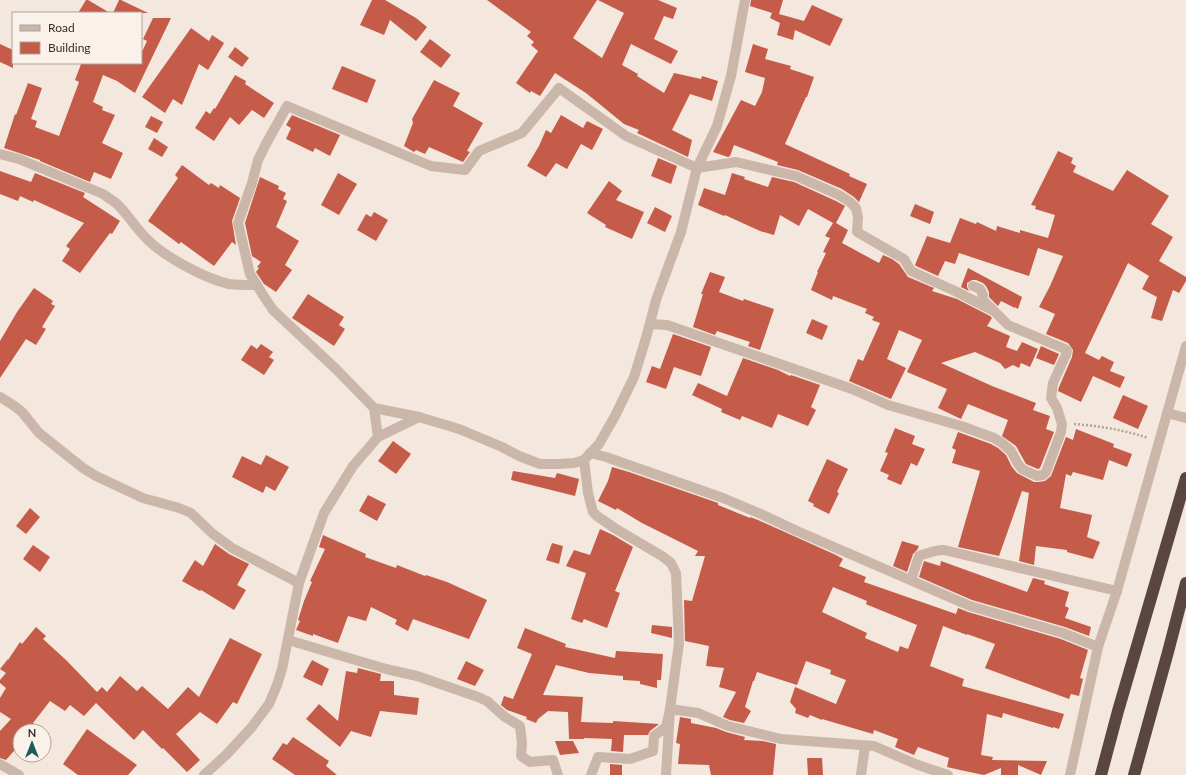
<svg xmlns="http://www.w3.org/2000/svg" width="1186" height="775" font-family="Lato,sans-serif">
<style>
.building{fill:#c55b49;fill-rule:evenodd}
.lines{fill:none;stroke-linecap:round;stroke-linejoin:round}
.path{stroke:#b7a094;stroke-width:2.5;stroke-dasharray:2 2;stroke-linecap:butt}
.minor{stroke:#cbb6aa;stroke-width:10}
.highway{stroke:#594640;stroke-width:12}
</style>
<rect width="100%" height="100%" fill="#f3e7de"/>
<!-- building -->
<g class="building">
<path d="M86,0H88L110,13H78Z"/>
<path d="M119,0H121L148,13H113Z"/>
<path d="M372,0H385L416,18L427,27L416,41L390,20L384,35L360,25Z"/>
<path d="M487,0H597L573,38L602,58L624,13L598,0H658L677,8L673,19L664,16L654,39L678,51L671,64L631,44L622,65L638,74L637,76L664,93L674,73L701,79L702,76L718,81L712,101L690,94L672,130L692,140L688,157L637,133L639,130L624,124L586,93L555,73L540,96L531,91L530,93L516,83L538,51L531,45L534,42L527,36L531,32Z"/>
<path d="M751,0H783L779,14L804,21L812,5L843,19L830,46L795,30L793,40L777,35L780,23L770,18L772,13L750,6Z"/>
<path d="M153,18H171L135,93L117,81L103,75L93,102L103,107L102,110L115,115L102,143L123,153L111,179L94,172L90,182L40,161V160L4,148L15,114L16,115L28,83L42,88L31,119L37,121L35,127L59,136L79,82L75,80L81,64L79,63H141V54L147,41L143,39Z"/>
<path d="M191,28L209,41L212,35L224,43L208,70L199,64L182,105L173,99L165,113L142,97Z"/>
<path d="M430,39L451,55L441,68L420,52Z"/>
<path d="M0,44L13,50V68L0,62Z"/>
<path d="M753,44L768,49L765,59L791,66L790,69L814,77L807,97H806L785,144L850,174L849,176L867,184L859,202L854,197L842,189L798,170L777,165L778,162L734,145L730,156L728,157L713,152L741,100L755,106L762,92L765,78L745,72Z"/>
<path d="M235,47L249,58L242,67L228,57Z"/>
<path d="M342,66L376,80L367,103L332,89Z"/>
<path d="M235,75L246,81L245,84L274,103L264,118L252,110L239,125L230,117L214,141L195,128L206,111L210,114L214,108L215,109Z"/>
<path d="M434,80L460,93L453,106L483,123L467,151L470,152L463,162L429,147L425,154L416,150L414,152L404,146L413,123L412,119Z"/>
<path d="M292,115L340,135L330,156L315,148L313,152L286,139L291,128L286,125Z"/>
<path d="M561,115L583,128L587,121L603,129L592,150L581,144L567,169L556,163L546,177L527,166L539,146L546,130L551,133Z"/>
<path d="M151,116L163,122L157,133L145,127Z"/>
<path d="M154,138L168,147L162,157L148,149Z"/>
<path d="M1058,151L1073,158L1071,163L1076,166L1073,172L1113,191L1127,170L1169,196L1151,224L1173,237L1159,261L1186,277V281L1179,293L1173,290L1162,321L1151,318L1157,297L1142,289L1149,276L1128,263L1085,353L1099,360L1102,356L1114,362L1110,371L1125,377L1120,388L1093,376L1081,402L1058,391L1059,387L1072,357L1073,350L1068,343L1046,334L1055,314L1039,307L1050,286L1063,256L1038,248L1029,276L959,253L955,264L945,261L938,276L916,266L915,265L927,236L950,243L960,218L976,224L977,222L996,231L997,226L1020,233V230L1048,238L1055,215L1035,209L1036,206L1031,205Z"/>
<path d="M658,158L677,166L671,184L651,176Z"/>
<path d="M182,165L209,185L211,183L219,188L220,185L240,198L232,221L236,245L232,242L214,266L181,242L179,244L148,221L178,178L175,175Z"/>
<path d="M0,171L31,182L35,173L85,193L83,197L120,221L112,234L110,233L80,273L62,261L70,249L66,246L84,223L34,200L33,202L20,196L18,201L0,194Z"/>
<path d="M338,173L357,184L339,215L321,205Z"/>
<path d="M732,173L745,177L744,179L768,187L772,177L794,182L836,201L845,206L836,223L848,230L842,243L879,263L883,255L892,259L899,264L908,277L934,288L932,291L957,299L990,316L992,318L987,326L1010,336L1006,347L1017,351L1022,342L1038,349L1030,367L1021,363L1019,368L1013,365L1005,369L1000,363L975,352L941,363L992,386L1036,403L1033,410L1050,416L1046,429L1054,432L1040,468L1038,469L1026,464L1016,446L1002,436L1008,420L968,404L961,419L938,408L947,389L907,372L922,340L899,330L887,359L906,368L891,399L849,381L858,359L863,361L880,323L872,320L874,317L865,313L867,309L833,296L832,300L811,290L818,272H817L826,253L823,252L830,238L825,236L833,223L808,209L799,226L780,215L774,235L760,231L725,215L724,216L698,205L704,188L725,195Z"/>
<path d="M260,177L279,186L278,189L286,193L283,199L287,201L276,227L299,241L285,265L292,270L276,292L264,284L256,272L259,268L257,267L261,262L252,256L245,223Z"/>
<path d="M609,181L622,191L616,200L644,212L632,239L605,227L606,225L587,213Z"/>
<path d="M915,204L934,212L930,224L910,216Z"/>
<path d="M655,207L672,216L665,232L647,223Z"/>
<path d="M374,212L388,220L376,241L357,230L366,214L371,217Z"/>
<path d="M968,268L1022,297L1018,309L1015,307V308L1001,301L998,306L989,297V292L986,286L983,283L976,280H972L967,283V287L969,291L961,287Z"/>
<path d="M710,272L725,277L719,292L743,301L744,299L774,309L760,350L748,346L750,342L717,331L715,335L693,327L703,294H701Z"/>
<path d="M34,288L53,301L51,304L55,306L42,327L46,329L36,345L26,339L0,378V341L17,312Z"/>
<path d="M308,294L344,317L339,325L345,329L334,346L292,318Z"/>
<path d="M812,319L828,326L822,340L806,333Z"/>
<path d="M673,334L711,347L701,376L674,367L666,389L646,382L652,366L660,369Z"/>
<path d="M261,344L273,352L269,357L274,360L264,375L241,360L251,345L257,349Z"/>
<path d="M1041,346L1059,354L1054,365L1036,358Z"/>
<path d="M743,358L778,370L790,376L791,375L820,385L811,407L816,410L808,426L778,414L772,428L742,416L740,420L721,412L722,409L692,395L698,383L727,396Z"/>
<path d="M1123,395L1148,406L1138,429L1113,418Z"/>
<path d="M895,428L915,436L912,444L925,449L917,466L911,463L901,485L887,479L889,475L880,471L888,453L885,452Z"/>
<path d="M1076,429L1114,444L1113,447L1132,454L1127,467L1109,460L1103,480L1073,472L1071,476L1066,474L1060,508L1092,515L1087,537L1100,542L1093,559L1067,552V550L1036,546L1034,565L1019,561L1029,493L1022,491L999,556L958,547L980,471L952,463L956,450L952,448L958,432L991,444L998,448L1006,455L1012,467L1017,473L1034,482H1038L1045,481L1051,476L1066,437L1073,440Z"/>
<path d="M393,441L411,454L396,474L378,461Z"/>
<path d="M266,455L289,467L275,491L266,486L263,493L232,477L242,456L261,465Z"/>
<path d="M827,459L848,469L837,492L839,493L829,514L813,506L814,504L808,501Z"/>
<path d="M612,467L629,472L718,503V505L750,518V517L758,520L836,555L843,559L839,566L866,577L864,582L956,614L958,608L968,612L1061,639L1088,650L1080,678L1083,679L1079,696L1071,694L1069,699L985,668L995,644L967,634V635L943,626L930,666L964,679L962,686L1064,714L1059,729L1053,727V728L1003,713L1002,718L987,714L981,755L993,757L992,760L1047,761L1041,775L1018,765V775H1001V768L984,775L960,770L947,767L949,758L918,747L914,755L895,747L898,739L874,730L873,734L822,719V720L810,715L808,718L795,713L796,709L790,702L795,687L836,704L846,680L830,674L831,670L806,661L797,685L757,672L754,681H753L745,707L751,711L744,723L730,720L723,717L736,692L719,687L724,668L706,666L709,646L685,641L684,600L692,601L705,556H695L698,551L642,523L617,508L616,510L598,501L608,481ZM833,587L867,601L866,604L868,605L917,625L908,649L900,646L898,652L865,638L867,633L822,612Z"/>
<path d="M513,471L555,478L557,473L579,479L575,496L511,480Z"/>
<path d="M368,495L386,504L377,521L359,511Z"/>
<path d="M30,508L40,517L26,534L16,526Z"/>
<path d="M600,529L613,535L633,547L615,591L620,593L607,628L584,619L582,623L571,619L586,573L566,566L574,550L590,555Z"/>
<path d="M323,535L366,554L365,557L396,568L397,565L425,576L426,575L447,582L487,600L469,639L413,619L408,631L395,624L397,620L371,607L366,621L348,616L338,643L313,634V636L296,630L300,621L298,620L304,601L312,582L310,581L325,549L319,547Z"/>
<path d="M902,541L919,546L917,550L913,554L907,572L893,566Z"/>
<path d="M552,543L563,546L559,564L546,560Z"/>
<path d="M215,544L229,554L249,564L237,585L246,590L234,610L201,590L200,591L182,581L195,560L203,566Z"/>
<path d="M33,545L50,557L40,572L23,559Z"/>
<path d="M924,561L940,566L941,561L1027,592L1033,578L1045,581L1044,584L1069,592L1065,606L1069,608L1065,618L1091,627L1089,636L1065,627L972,600L919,577Z"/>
<path d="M652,625L672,627V638L651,633Z"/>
<path d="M36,627L46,636L43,639L66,660L97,692L102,687L107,692L120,676L137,691L142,686L168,709L188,687L199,697L230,638L262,654L237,704L233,702L217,724L200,712L176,734L200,760L187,772L163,748L162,749L143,730L134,740L96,703L84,716L70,705L65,711L50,701L33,723L34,724L28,731H20V744L6,760L0,758V731L11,719L0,712V698L6,688L0,683V680L6,673L0,669L8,659V660L20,642L22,644Z"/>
<path d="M525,628L566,644L565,647L615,658L616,651L663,654L661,680H657V688L640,684V681L623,680V676L589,673L556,665L543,695L583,697L581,722L613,723V721L659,724L650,731L648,735H624L623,752L611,751L612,739L584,738V739H569L568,712L548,711L538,719L536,723L526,719L527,717L507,710L501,705L504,696L513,699L532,654L517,648Z"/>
<path d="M312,660L329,669L322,686L303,677Z"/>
<path d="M466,661L484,670L475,686L457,679Z"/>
<path d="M358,668L381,674L380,681H394V695L419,698L417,715L380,711L371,737L351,731L340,747L306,719L319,704L338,721L346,671L357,673Z"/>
<path d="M680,717L691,719V723L716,728L726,732L745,737L744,740L763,741L776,744L773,775H711L709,765L678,764L680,744L676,743Z"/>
<path d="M87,729L137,765L128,775H78L63,764Z"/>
<path d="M293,737L329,761L326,766L337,775H295L272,759L283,743L287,745Z"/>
<path d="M555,741H573L579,753L560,755Z"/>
<path d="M807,758H822L823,775H808Z"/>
<path d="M610,764L622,765V775H610Z"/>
</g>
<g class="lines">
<!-- path -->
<path class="path" d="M1074,424C1100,426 1124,430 1148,438"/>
<!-- minor -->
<g class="minor">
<path d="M0,154L19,159L103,194C107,197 112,200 116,203C128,214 136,229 148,240C165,257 206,279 229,284C238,285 248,285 257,285"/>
<path d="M650,324L667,325L852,389L888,405L961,426L994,438L1002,443L1011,451L1018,464L1022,469L1037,476L1043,475L1046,472L1061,432L1062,424L1057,408L1051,398L1053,383L1063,361L1066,355L1067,351L1065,349L1008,325L982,299L983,295L980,289L973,286"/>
<path d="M0,397L13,405L22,412L39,433L83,468L96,476L143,498L179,508L191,513L213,534L232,548L299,583"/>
<path d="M374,408L378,437"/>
<path d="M1167,413L1186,418"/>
<path d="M419,417L374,408L336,369L273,310L263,295L250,274L238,223L252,183L258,160L266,144L287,106L431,166L465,170L479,151L522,133L559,88L626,136L697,168L736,162L796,176L839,195L850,202L856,208L858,217L857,232L904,259L911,271L957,292L992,310"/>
<path d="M590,453L606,457L723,498L761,514L797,531L970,606L1063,633L1098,647"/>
<path d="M584,460L588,493L593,512L597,516L616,529L662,556L671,563L676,573L679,643L670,709L666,775"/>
<path d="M911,580L919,556C928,553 935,550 944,550L1117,591"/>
<path d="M288,640L386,669L417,676L478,697L487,701L505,717L520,726L522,743L521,756L530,762L553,760L558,775"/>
<path d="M0,764L19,775"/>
<path d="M204,775L226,755L251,728L269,704L277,685L282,669L299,583L324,513L353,466L378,437L419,417L459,429L502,447L519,456L540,464H558L574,463L584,460L599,444L615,416L634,377L646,338L656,300L681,232L697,168L717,126L731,76L745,0"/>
<path d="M591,775L598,757L630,759L653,751L654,736L666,727L670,709L698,713L728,726L781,739L874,746L918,765L948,775"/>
<path d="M861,775L865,746"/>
<path d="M1070,775L1098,647L1117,591L1186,346"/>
</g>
<!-- highway -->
<g class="highway">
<path d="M1101,775L1118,711L1186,478"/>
<path d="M1134,775L1168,652L1186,583"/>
</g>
</g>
<!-- legend -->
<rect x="12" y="12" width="130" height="52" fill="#faf1eb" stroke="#aca39d"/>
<rect x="20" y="25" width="20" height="6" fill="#cbb6aa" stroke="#aca39d"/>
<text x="48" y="32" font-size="12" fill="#382d29">Road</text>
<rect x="20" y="42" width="20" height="12" fill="#c55b49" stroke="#aca39d"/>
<text x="48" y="52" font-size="12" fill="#382d29">Building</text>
<!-- north arrow -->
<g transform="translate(32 743)"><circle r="19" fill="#faf1eb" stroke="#aca39d"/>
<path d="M0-3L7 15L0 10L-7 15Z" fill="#1f5a58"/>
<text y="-6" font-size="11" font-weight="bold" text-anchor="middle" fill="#382d29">N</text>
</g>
</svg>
